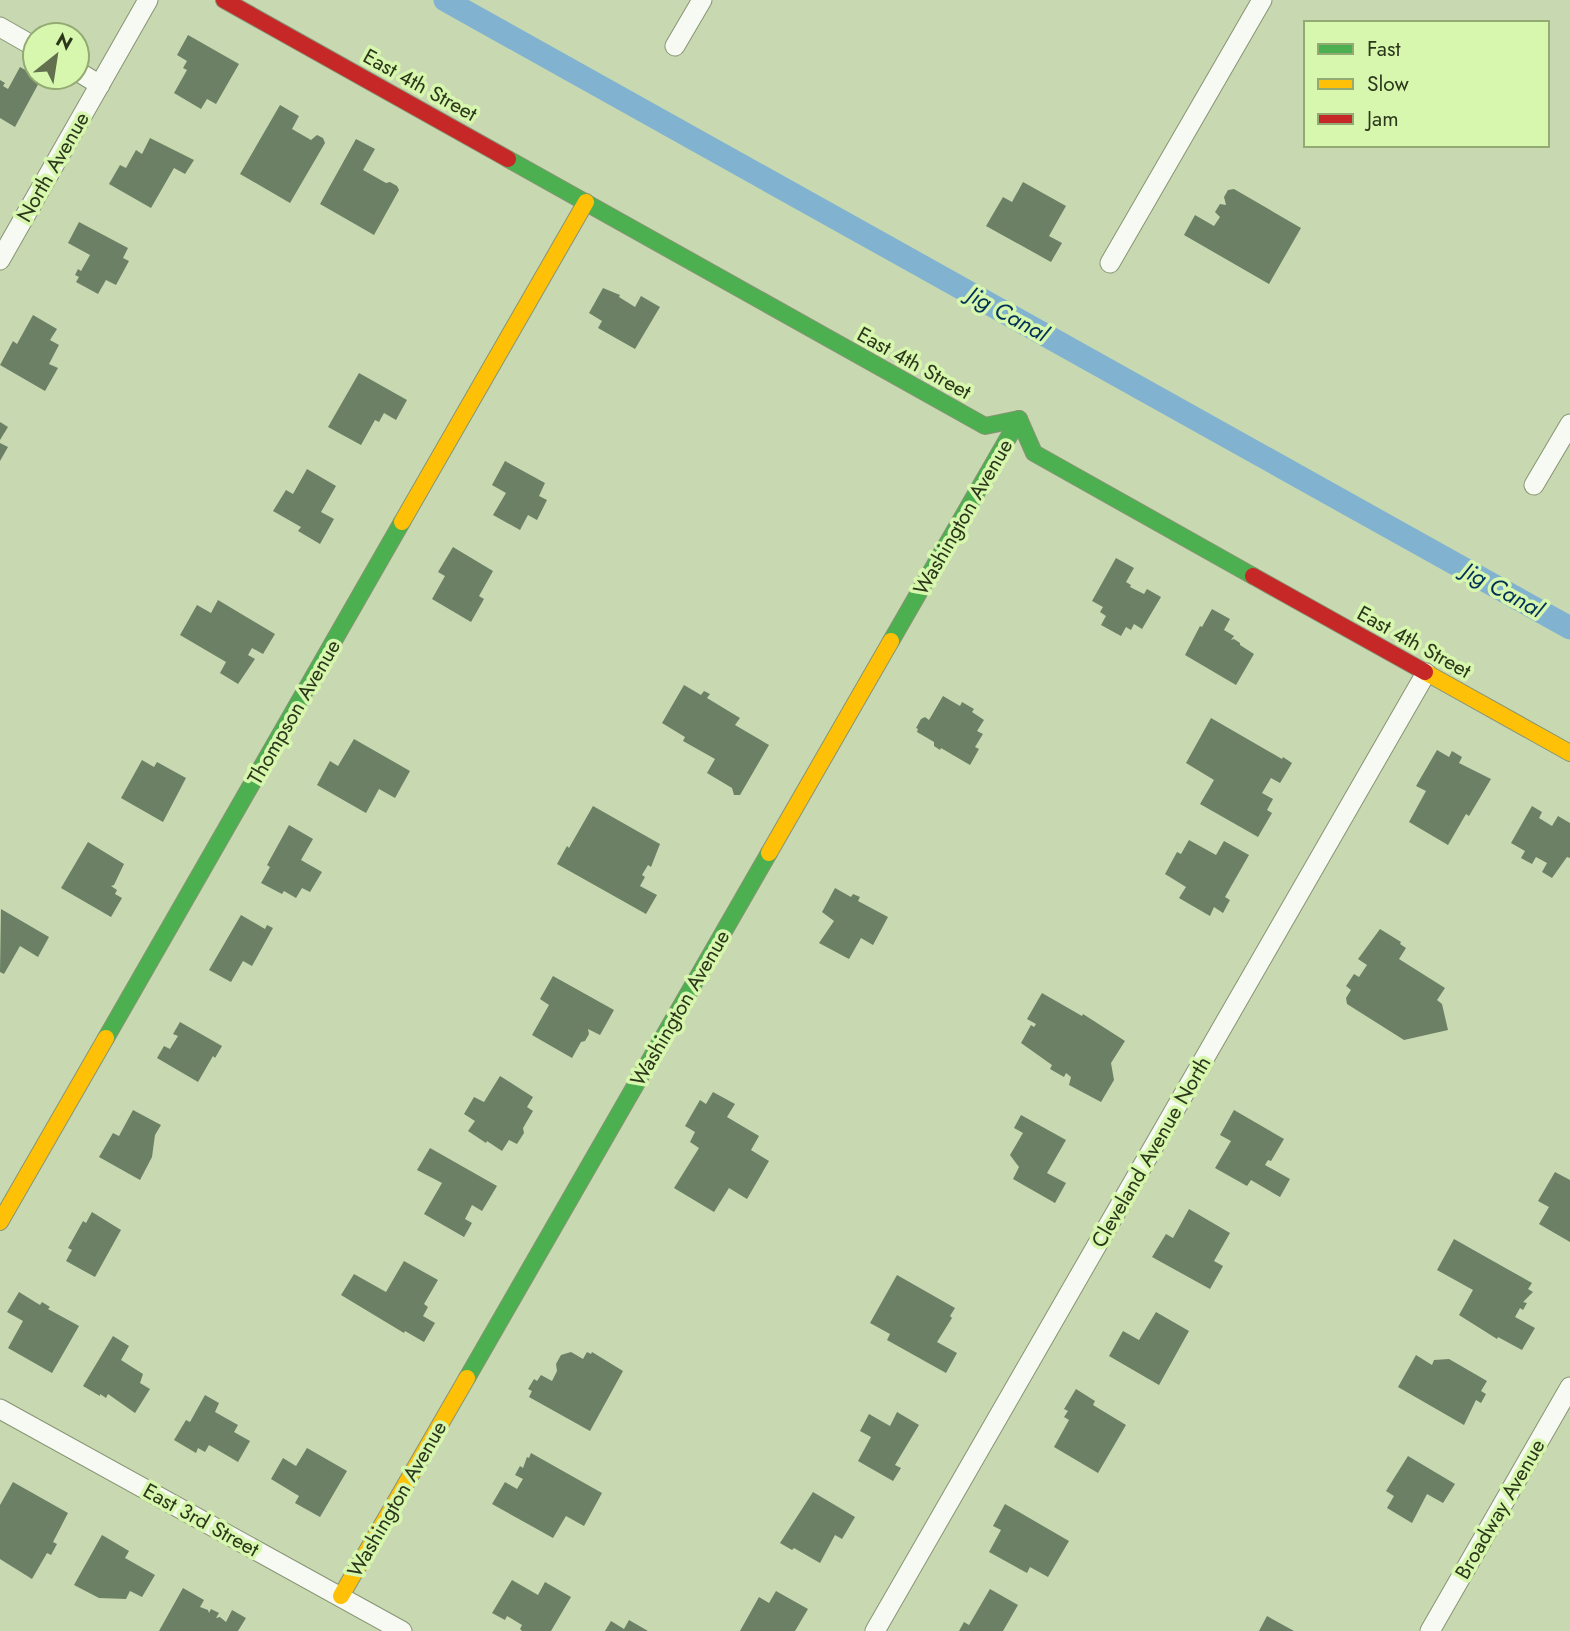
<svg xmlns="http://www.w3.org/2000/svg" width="1570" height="1631" font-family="Jost,sans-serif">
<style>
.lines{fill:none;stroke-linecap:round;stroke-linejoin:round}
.canal{stroke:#81b3d0;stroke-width:23}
.building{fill:#6b8065}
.street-casing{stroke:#879474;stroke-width:21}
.fast-casing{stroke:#879474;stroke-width:18}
.slow-casing{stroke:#879474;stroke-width:18}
.jam-casing{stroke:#879474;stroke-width:18}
.street{stroke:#f7f9f3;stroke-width:19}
.fast{stroke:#4caf50;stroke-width:16}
.slow{stroke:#ffc107;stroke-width:16}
.jam{stroke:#c62828;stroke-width:16}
.labels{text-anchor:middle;stroke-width:7;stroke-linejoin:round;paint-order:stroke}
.street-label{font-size:21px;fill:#2b371a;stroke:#d8f7ae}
.water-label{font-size:23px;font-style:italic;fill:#003156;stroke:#d8f7ae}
</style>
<rect width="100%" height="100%" fill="#c8d9b1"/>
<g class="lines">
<!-- canal -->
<path class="canal" d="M445,0L1570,628"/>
</g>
<!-- building -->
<g class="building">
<path d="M188,35L239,64L216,104L207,99L201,109L174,93L187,70L183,68L187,61L177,55Z"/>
<path d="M20,67L41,79L15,127L0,118V80L5,83L3,86L8,89Z"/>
<path d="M280,105L299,116L292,129L311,140L317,135L323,138L325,143L290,203L240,174Z"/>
<path d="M150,138L194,160L185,174L174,168L151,208L109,184L120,165L126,168L136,150L142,154Z"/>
<path d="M356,139L375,149L363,170L386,183L390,182L397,186L399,190L374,235L320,204Z"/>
<path d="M1023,182L1066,206L1049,236L1062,243L1051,262L986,226L1003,197L1012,202Z"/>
<path d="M1234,189L1301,228L1269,284L1184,235L1195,215L1214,226L1220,217L1215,212L1220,204L1226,205L1224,197L1228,190Z"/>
<path d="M79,222L128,248L123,258L129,261L116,285L106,280L98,294L76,282L79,277L75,275L78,269L81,271L90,255L68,243Z"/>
<path d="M603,288L620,295L619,297L635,307L641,296L660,307L635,349L598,328L602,321L589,313Z"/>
<path d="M33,315L57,329L50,340L59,345L49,364L58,368L45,391L0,365L13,341L17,344Z"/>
<path d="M359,373L407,400L396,420L384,413L379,422L375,420L361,445L328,427Z"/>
<path d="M0,422L8,427L0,440Z"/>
<path d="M0,443L8,447L0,461Z"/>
<path d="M505,461L545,483L539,496L547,500L537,520L528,515L520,530L493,515L506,493L492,485Z"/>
<path d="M307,469L336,486L321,512L334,519L320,544L298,531L301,527L273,511L286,490L293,494Z"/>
<path d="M453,547L493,571L479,596L484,599L471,622L432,599L445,576L438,572Z"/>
<path d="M1116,558L1134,568L1126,582L1131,585L1130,587L1144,594L1147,589L1161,597L1142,629L1134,624L1131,630L1126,627L1121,636L1101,625L1106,616L1100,612L1103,607L1092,601Z"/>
<path d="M218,600L275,634L263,654L252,648L248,655L255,659L238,684L220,673L226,662L180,635L197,605L211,613Z"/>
<path d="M1212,609L1230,619L1224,630L1234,636L1231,640L1234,639L1240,643V645L1254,654L1236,685L1185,655L1200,626L1202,627Z"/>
<path d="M684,685L701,695L704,691L710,694L707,698L740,718L735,725L769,745L740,795H734L732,788L707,773L715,759L683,741L685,737L662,723Z"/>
<path d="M943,696L960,706L962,702L974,709L972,712L984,720L977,731L983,734L975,747L979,749L970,765L941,748L940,750L934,746V742L917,732L918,729L916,728L921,719L925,717L929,720Z"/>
<path d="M1211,718L1282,759L1283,757L1292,763L1280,783L1271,778L1262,793L1273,799L1267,810L1272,813L1258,837L1200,804L1214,780L1186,763Z"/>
<path d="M354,739L410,771L395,798L379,789L366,813L317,785L330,761L338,766Z"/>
<path d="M1437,750L1449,757L1452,751L1462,757L1459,763L1491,779L1469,816L1466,814L1448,845L1409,822L1426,791L1416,786Z"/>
<path d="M142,760L154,767L157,762L186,778L163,822L121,798Z"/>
<path d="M593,806L660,844L651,867L648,865L642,875L645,877L640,886L657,895L646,914L557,864L567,846L569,848Z"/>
<path d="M1532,806L1542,812L1539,818L1552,826L1558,816L1570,823V858L1567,857L1552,878L1542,872L1547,863L1536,857L1532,864L1521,858L1525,851L1511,843Z"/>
<path d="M289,825L313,839L301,860L322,872L310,892L302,888L296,898L284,891L282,894L261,883L270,867L267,865Z"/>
<path d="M1189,840L1216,855L1224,841L1249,855L1225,897L1230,900L1223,913L1214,907L1210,916L1179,898L1186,887L1165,874L1177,852L1181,854Z"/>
<path d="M88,842L124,864L114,885L111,886L117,890L115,894L122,898L111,917L61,888Z"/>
<path d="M835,888L851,897L853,894L860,897L858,901L888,917L873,945L861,938L849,959L819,943L834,921L822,912Z"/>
<path d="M1,909L49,937L38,957L20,946L4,974L0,972Z"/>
<path d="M241,915L265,929L267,925L273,928L252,966L243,961L231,982L209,970Z"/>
<path d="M1380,929L1401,942L1400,944L1406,948L1399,959L1445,988L1437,1000L1442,1004L1448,1030L1404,1040L1347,1004L1346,998L1351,990L1346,986L1354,974L1359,977L1367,965L1358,959Z"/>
<path d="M553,976L614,1010L600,1035L588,1029L589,1034L585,1041L581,1042L572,1058L532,1035L549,1005L540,999Z"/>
<path d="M1042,993L1082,1016L1083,1014L1125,1041L1111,1063L1114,1080L1101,1102L1069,1085L1071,1077L1066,1073L1064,1077L1050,1069L1052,1065L1021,1043L1031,1025L1034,1027L1036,1024L1027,1019Z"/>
<path d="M180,1022L222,1046L215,1058L213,1056L198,1082L157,1058L164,1046L170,1049L178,1036L173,1034Z"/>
<path d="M500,1076L533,1097L527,1107L533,1111L523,1128L524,1133L517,1144L509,1140L502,1151L487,1141L486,1143L468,1131L475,1121L464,1114L474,1097L484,1102Z"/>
<path d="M713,1092L735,1104L727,1117L759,1136L751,1150L769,1161L747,1199L729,1188L714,1212L674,1188L699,1148L690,1142L695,1132L685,1126L700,1100L706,1104Z"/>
<path d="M133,1110L161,1125L155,1135L152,1157L140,1180L99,1157L113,1133L119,1136Z"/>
<path d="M1234,1110L1284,1139L1271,1161L1268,1160L1265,1165L1290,1179L1280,1197L1251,1180L1247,1186L1215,1168L1231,1141L1220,1135Z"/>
<path d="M1021,1115L1066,1140L1047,1173L1066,1183L1055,1203L1013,1179L1019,1167L1010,1155L1023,1133L1014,1128Z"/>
<path d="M430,1148L497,1186L482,1211L472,1205L465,1219L472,1223L464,1237L424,1214L442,1183L417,1170Z"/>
<path d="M1555,1172L1570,1180V1242L1539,1224L1549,1207L1538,1201Z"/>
<path d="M1189,1209L1230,1233L1214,1261L1223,1266L1210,1289L1152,1257L1166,1234L1173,1238Z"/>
<path d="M92,1212L121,1230L95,1277L66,1261L72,1250L68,1248L83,1221L86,1223Z"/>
<path d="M1454,1239L1532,1283L1528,1289L1533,1292L1523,1302L1527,1303L1523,1310L1520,1308L1515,1317L1535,1328L1522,1350L1498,1337L1497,1339L1459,1315L1473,1290L1437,1270Z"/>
<path d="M404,1261L438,1280L424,1304L428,1307L423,1316L435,1323L424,1342L405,1331L404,1333L341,1295L354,1274L386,1292Z"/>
<path d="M897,1275L955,1308L950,1316L952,1318L937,1342L957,1353L946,1373L887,1340L890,1334L870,1323Z"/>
<path d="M19,1292L40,1305L42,1302L50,1307L48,1309L79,1326L52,1373L8,1348L23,1321L7,1312Z"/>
<path d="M1156,1312L1189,1331L1159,1385L1109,1356L1123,1331L1139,1340Z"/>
<path d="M113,1336L129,1346L121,1360L143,1374L140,1383L150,1389L135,1413L108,1394L106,1398L100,1394V1396L83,1386Z"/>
<path d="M571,1352L583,1359L587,1352L591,1354L592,1352L623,1371L590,1431L529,1397L532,1391L528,1389L534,1379L537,1381L541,1375L552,1381L557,1371L556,1364L561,1355Z"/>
<path d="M1416,1355L1432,1365L1434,1360L1449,1359L1487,1381L1481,1391L1486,1394L1481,1403L1476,1400L1464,1425L1398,1387Z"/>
<path d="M1076,1389L1095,1401L1093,1405L1126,1425L1098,1473L1054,1447L1069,1420L1064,1417L1068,1411L1064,1409Z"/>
<path d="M205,1395L219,1403L215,1412L238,1425L234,1432L250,1441L238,1462L209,1445L205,1452L198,1448L196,1453L174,1440L186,1420L190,1422Z"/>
<path d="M897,1412L919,1425L895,1465L901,1468L893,1481L858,1461L871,1437L860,1431L869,1414L890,1426Z"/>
<path d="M307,1448L347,1471L320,1517L295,1503L299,1496L271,1479L283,1458L296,1466Z"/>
<path d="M531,1453L602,1493L584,1526L566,1516L553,1538L492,1504L505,1482L517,1489L523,1479L515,1475L520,1466L523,1468L527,1457L529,1458Z"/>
<path d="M1408,1456L1455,1484L1443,1503L1427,1494L1412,1523L1387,1508L1394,1496L1386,1491Z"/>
<path d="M13,1482L68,1513L53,1542L57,1544L51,1555L47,1553L32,1579L0,1559V1505Z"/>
<path d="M813,1492L855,1517L842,1539L835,1535L820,1563L794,1548L792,1550L780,1543Z"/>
<path d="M1005,1504L1069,1541L1048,1577L1030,1567L1027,1573L989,1552L1001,1530L993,1526Z"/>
<path d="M102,1535L129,1551L125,1558L155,1575L142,1597L130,1591L126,1599L99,1598L74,1585Z"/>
<path d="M512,1580L538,1595L545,1582L571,1597L551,1631H522L520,1629L522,1625L507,1616L505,1620L492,1613Z"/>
<path d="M183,1588L204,1600L200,1607L208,1610L209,1613L211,1609L219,1613L216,1618L220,1617L226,1622L232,1610L246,1618L238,1631H159Z"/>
<path d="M990,1589L1018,1605L1003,1631H959L964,1622L969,1625Z"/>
<path d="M776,1591L808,1609L795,1631H740L759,1597L769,1603Z"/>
<path d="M1267,1616L1294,1631H1259Z"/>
<path d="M629,1620L648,1631H605L611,1621L624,1629Z"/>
</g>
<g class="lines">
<!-- street casing -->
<g class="street-casing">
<g id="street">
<path d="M0,27L35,47"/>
<path d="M675,46L702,0"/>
<path d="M77,71L100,85"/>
<path d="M0,260L148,0"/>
<path d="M1110,263L1262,0"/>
<path d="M1534,485L1570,424"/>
<path d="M0,1409L402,1631"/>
<path d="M875,1631L1426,673"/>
<path d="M1430,1631L1570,1387"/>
</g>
</g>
<!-- fast casing -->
<g class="fast-casing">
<g id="fast">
<path d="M508,159L985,426L1019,419L1034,453L1253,576"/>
<path d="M891,641L1019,419"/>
<path d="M106,1038L402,522"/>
<path d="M467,1378L769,853"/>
</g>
</g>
<!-- slow casing -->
<g class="slow-casing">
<g id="slow">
<path d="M402,522L586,202"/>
<path d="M1425,672L1570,753"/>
<path d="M769,853L891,641"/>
<path d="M0,1222L106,1038"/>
<path d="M341,1596L467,1378"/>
</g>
</g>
<!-- jam casing -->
<g class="jam-casing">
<g id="jam">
<path d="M224,0L508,159"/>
<path d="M1253,576L1425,672"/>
</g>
</g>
<!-- street -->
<use href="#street" class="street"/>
<!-- fast -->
<use href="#fast" class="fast"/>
<!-- slow -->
<use href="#slow" class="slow"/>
<!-- jam -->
<use href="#jam" class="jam"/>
</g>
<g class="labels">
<!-- street labels -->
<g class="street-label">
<text transform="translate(420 85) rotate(29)" y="7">East 4th Street</text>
<text transform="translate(53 167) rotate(-60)" y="7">North Avenue</text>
<text transform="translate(914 363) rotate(29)" y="7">East 4th Street</text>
<text transform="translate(963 517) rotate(-60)" y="7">Washington Avenue</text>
<text transform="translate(1414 642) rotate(29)" y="7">East 4th Street</text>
<text transform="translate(294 712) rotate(-60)" y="7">Thompson Avenue</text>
<text transform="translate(680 1008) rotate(-60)" y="7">Washington Avenue</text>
<text transform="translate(1151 1152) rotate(-60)" y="7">Cleveland Avenue North</text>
<text transform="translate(397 1499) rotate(-60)" y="7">Washington Avenue</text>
<text transform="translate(1500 1509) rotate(-60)" y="7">Broadway Avenue</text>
<text transform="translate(201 1520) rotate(29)" y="7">East 3rd Street</text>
</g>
<!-- water labels -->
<g class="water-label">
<text transform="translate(1008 314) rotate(29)" y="8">Jig Canal</text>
<text transform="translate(1503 590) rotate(29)" y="8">Jig Canal</text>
</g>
</g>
<!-- legend -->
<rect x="1304" y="21" width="245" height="126" fill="#d8f7ae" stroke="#93aa73" stroke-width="2"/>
<rect x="1318" y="44" width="35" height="10" fill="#4caf50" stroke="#93aa73" stroke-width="2"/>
<text x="1367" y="56" font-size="21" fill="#2b371a">Fast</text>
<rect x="1318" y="79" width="35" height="10" fill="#ffc107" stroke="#93aa73" stroke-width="2"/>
<text x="1367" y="91" font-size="21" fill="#2b371a">Slow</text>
<rect x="1318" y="114" width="35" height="10" fill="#c62828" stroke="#93aa73" stroke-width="2"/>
<text x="1367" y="126" font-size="21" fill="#2b371a">Jam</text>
<!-- north arrow -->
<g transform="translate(56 56) rotate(30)"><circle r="33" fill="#d8f7ae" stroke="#93aa73" stroke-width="2"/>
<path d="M0-5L12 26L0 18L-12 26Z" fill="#62704f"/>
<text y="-10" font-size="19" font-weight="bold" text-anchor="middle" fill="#2b371a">N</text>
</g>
</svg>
